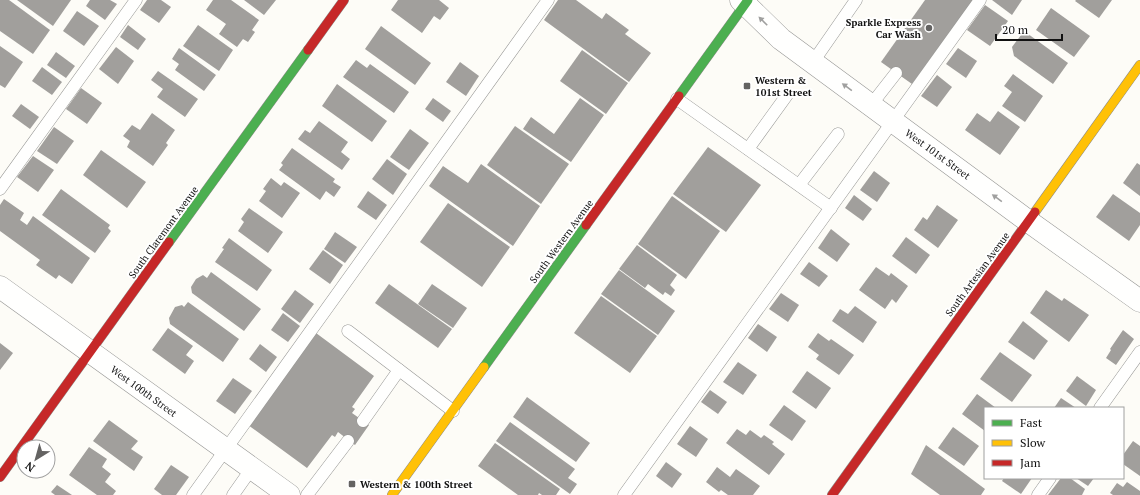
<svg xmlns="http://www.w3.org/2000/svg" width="1140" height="495" font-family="'PT Serif',serif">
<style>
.building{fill:#a19f9c}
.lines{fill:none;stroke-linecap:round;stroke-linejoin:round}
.lane-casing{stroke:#979795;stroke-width:13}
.street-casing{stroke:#979795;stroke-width:23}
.fast-casing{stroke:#8e8d8b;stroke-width:10}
.slow-casing{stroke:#8e8d8b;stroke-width:10}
.jam-casing{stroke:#8e8d8b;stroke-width:10}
.lane{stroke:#fffffe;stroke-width:12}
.street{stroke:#fffffe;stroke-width:22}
.fast{stroke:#4caf50;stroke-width:9}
.slow{stroke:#ffc107;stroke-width:9}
.jam{stroke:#c62828;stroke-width:9}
.oneway{fill:#a0a09f}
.poi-dot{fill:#646362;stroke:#fff;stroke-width:1.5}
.labels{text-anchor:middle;stroke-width:4;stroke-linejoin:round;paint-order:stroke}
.poi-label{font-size:10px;font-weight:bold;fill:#111;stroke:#fff;text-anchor:start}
.street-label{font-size:10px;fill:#111;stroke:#fff}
</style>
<rect width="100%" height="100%" fill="#fdfcf7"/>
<!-- building -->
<g class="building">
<path d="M0,0H9L50,30L33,54L0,31Z"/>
<path d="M17,0H71L53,26Z"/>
<path d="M90,0H110L117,4L105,20L86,6Z"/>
<path d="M147,0H161L171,7L159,23L140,10Z"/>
<path d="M213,0H231L259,20L252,30L255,32L248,42L243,39L237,47L219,34L226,24L206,10Z"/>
<path d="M244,0H276L264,15Z"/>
<path d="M398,0H439L449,8L440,20L434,16L422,33L391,10Z"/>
<path d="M558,0H576L602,19L606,13L629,30L625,34L651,53L629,82L544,20Z"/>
<path d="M925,0H973L912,84L881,62Z"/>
<path d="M992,0H1022L1012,15Z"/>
<path d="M1076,0H1112L1099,18L1075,1Z"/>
<path d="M985,5L1008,21L990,46L967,30Z"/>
<path d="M1051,8L1090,36L1074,57L1036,30Z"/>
<path d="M77,11L99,26L84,46L63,31Z"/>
<path d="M128,25L146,39L138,50L120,37Z"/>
<path d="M198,25L233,50L219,71L183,46Z"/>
<path d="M381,26L431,63L415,85L365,49Z"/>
<path d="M1024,31L1068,63L1053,84L1014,56L1012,47Z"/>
<path d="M0,46L23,62L5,88L0,85Z"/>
<path d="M116,47L134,61L118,84L99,69Z"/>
<path d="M179,48L216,75L204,91L175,70L179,64L172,59Z"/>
<path d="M958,48L977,61L966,78L946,64Z"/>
<path d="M582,50L628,83L606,114L560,81Z"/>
<path d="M56,52L75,66L66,78L47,65Z"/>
<path d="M356,60L367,68L370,64L409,92L394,113L343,77Z"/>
<path d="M460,62L479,76L466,96L446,82Z"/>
<path d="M42,67L62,82L52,95L32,81Z"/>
<path d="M158,71L198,99L185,117L157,97L163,89L151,80Z"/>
<path d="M1013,74L1043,96L1025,122L1002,106L1012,92L1004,86Z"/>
<path d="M937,75L952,87L937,107L921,96Z"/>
<path d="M337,84L387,121L372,142L322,106Z"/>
<path d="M81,88L102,103L87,124L66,109Z"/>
<path d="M433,98L451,111L443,122L425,109Z"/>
<path d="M580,98L604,115L571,162L523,129L531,117L554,134Z"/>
<path d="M21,104L39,117L30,129L12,116Z"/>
<path d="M998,111L1020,127L1000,155L965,130L977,113L990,122Z"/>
<path d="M152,113L175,130L166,143L168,145L153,166L127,147L130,141L123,136L132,125L140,130Z"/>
<path d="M319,121L348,142L341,152L350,159L342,170L298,139L305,130L310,133Z"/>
<path d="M515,126L569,164L541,204L487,165Z"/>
<path d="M54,127L74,141L57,164L37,151Z"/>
<path d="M410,129L429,143L409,170L390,157Z"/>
<path d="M708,147L761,185L726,232L673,194Z"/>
<path d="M292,148L335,179L333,182L341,187L334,197L326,191L320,200L279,170L283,165L281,163Z"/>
<path d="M101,150L146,182L127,208L83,175Z"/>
<path d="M33,156L54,170L38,192L17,177Z"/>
<path d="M387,159L407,174L393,195L372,179Z"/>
<path d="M1137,163L1140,165V196L1123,183Z"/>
<path d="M481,164L540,206L513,246L429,186L443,166L468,183Z"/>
<path d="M874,171L890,183L877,202L860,190Z"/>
<path d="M271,178L281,186L284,182L300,193L282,218L259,201L266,191L263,189Z"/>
<path d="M61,189L110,225L108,228L111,231L95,253L42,215Z"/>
<path d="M368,191L387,205L376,220L357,207Z"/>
<path d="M1113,194L1140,213V225L1129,241L1096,217Z"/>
<path d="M854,195L872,209L863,221L845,208Z"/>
<path d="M672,196L720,231L686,279L638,244Z"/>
<path d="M4,199L24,213L20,220L27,225L33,216L90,258L72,284L59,275L56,279L36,265L40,260L0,231V205Z"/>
<path d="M448,203L510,247L482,287L420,242Z"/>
<path d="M937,205L958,220L938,248L914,230L923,217L927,220Z"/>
<path d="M249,208L283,232L268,253L238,231L244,222L241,219Z"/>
<path d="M831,229L850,244L837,262L818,248Z"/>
<path d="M335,232L357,247L345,263L324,249Z"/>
<path d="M906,237L930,255L916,274L892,256Z"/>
<path d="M229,238L272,270L257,291L215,262L224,249L222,248Z"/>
<path d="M637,245L677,275L670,285L675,290L671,296L665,292L663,295L648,284L645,288L619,269Z"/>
<path d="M323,250L343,265L330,284L309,269Z"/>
<path d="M809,262L828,276L819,287L800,274Z"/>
<path d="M876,267L889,276L891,273L908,286L896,303L892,299L885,309L859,290Z"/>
<path d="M619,270L675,311L658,335L601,294Z"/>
<path d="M211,272L261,309L244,331L192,293L191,287L196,279L203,275L207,278Z"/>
<path d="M389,284L452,329L438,348L375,303Z"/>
<path d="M432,284L467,308L453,328L418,304Z"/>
<path d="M295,290L314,304L300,323L281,309Z"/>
<path d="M1046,290L1062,301L1064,298L1089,315L1069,342L1030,313Z"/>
<path d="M781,293L799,305L788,322L769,309Z"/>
<path d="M601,296L657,336L630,373L574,333Z"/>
<path d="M188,302L239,339L223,362L170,324L169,318L175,307L182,305L184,307Z"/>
<path d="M855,306L877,322L863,343L832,321L840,309L848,314Z"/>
<path d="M283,313L300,326L288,342L271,330Z"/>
<path d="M1023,321L1048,341L1034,360L1008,342Z"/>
<path d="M758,324L777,337L767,352L748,338Z"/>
<path d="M168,328L193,346L186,355L194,361L185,374L152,350Z"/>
<path d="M1123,330L1134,339L1116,365L1106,358L1111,350L1110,349Z"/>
<path d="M316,333L374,376L352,407L355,409L352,413L369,425L355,445L338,432L335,437L332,435L307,468L248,425Z"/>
<path d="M818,333L829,341L831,339L854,355L839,375L816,359L819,355L808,347Z"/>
<path d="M0,343L13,353L0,370Z"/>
<path d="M260,344L277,357L266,372L249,359Z"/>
<path d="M1000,352L1032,375L1012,402L980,379Z"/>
<path d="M738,362L757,375L743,395L723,382Z"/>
<path d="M807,371L831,388L816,409L792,392Z"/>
<path d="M1077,376L1096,390L1086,406L1066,391Z"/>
<path d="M233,378L252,391L235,414L216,401Z"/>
<path d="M710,390L727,402L718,414L701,402Z"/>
<path d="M977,394L996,408H985V431L962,414Z"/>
<path d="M527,397L590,443L576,462L513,417Z"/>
<path d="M1061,398L1076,408H1054Z"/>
<path d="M784,405L806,421L792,441L769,425Z"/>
<path d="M109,420L138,441L131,449L143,457L134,471L93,441Z"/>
<path d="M510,422L575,469L568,478L577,484L570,494L496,441Z"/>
<path d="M690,426L708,439L696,457L677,444Z"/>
<path d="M953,427L979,446L964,466L938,448Z"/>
<path d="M737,429L746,435L750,430L761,438L764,435L774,442L772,444L785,454L769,475L726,443Z"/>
<path d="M1133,441L1140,446V476L1123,464V455Z"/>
<path d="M495,443L560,489L556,495H542L539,493L538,495H518L478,466Z"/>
<path d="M926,445L985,489L981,495H940L911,474Z"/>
<path d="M89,447L107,459L102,467L111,474L105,482L116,491L113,495H97L69,475Z"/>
<path d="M666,462L682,474L672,488L656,476Z"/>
<path d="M171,465L189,477L176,495H162L154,489Z"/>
<path d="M717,467L730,477L736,469L760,486L753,495H728L721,490L719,492L706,482Z"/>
<path d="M1004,478H1032L1021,494L1002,481Z"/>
<path d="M1061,478H1070L1085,489L1082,495H1048Z"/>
<path d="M1076,478H1094L1088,486Z"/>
<path d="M1127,482L1140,491V495H1113L1110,493L1117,483L1123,487Z"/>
<path d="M57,485L72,495H55L51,492Z"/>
</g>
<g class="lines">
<!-- lane casing -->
<g class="lane-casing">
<g id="lane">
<path d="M813,62L856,0"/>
<path d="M677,99L831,208"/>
<path d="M871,105L896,73"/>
<path d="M748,149L787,95"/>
<path d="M799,185L838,134"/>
<path d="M0,189L136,0"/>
<path d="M348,331L453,411"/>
<path d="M1100,408L1140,352"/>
<path d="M363,421L399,370"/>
<path d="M193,495L548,0"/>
<path d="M233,495L252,468"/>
<path d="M307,495L348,441"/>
<path d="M624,495L980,0"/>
<path d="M1038,495L1050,478"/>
</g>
</g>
<!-- street casing -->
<g class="street-casing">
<g id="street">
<path d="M741,0L781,39L1028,221L1140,301"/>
<path d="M0,287L289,495"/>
</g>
</g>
<!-- fast casing -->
<g class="fast-casing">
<g id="fast">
<path d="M679,96L748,0"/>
<path d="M169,242L308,50"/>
<path d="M484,367L586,225"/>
</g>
</g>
<!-- slow casing -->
<g class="slow-casing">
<g id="slow">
<path d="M1035,212L1140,65"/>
<path d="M392,495L484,367"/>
</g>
</g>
<!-- jam casing -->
<g class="jam-casing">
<g id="jam">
<path d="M308,50L344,0"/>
<path d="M586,225L679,96"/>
<path d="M0,477L169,242"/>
<path d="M832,495L1035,212"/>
</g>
</g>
<!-- lane -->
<use href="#lane" class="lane"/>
<!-- street -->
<use href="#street" class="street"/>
<!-- fast -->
<use href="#fast" class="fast"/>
<!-- slow -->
<use href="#slow" class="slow"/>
<!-- jam -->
<use href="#jam" class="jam"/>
</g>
<!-- one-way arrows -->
<defs><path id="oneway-solid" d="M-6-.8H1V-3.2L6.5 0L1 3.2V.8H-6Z"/></defs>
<g class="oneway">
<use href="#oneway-solid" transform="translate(763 21) rotate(-135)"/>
<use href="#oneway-solid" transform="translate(847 87) rotate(-144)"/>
<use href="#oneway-solid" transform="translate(997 198) rotate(-144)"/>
</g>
<!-- markers -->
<g class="poi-dot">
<circle cx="929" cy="28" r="4"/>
<rect x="743" y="82" width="8" height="8" rx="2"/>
<rect x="348" y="480" width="8" height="8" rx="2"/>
</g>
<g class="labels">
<!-- poi labels -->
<g class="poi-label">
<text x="921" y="26" text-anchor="end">Sparkle Express<tspan x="921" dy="12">Car Wash</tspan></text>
<text x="755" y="84">Western &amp;<tspan x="755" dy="12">101st Street</tspan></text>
<text x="360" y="488">Western &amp; 100th Street</text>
</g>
<!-- street labels -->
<g class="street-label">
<text transform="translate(938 154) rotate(36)" y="4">West 101st Street</text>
<text transform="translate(163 232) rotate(-54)" y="4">South Claremont Avenue</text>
<text transform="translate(561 241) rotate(-54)" y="4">South Western Avenue</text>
<text transform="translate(977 274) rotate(-54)" y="4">South Artesian Avenue</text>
<text transform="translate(144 391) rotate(36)" y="4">West 100th Street</text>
</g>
</g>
<!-- legend -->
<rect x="984" y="407" width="140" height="72" fill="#ffffff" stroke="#a0a0a0"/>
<rect x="992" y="420" width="20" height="6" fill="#4caf50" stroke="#a0a0a0"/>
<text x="1020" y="427" font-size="12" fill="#111111">Fast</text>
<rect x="992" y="440" width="20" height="6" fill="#ffc107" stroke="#a0a0a0"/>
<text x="1020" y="447" font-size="12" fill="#111111">Slow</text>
<rect x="992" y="460" width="20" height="6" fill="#c62828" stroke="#a0a0a0"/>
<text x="1020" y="467" font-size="12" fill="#111111">Jam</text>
<!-- north arrow -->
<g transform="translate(36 459) rotate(217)"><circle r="19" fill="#ffffff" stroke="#a0a0a0"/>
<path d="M0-3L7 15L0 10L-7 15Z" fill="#646362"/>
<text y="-6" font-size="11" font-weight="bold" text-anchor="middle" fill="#111111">N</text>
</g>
<!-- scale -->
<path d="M996 34v6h66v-6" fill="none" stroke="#111111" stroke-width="2"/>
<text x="1002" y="34" font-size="12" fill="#111111" stroke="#ffffff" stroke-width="3" paint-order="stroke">20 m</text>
</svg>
